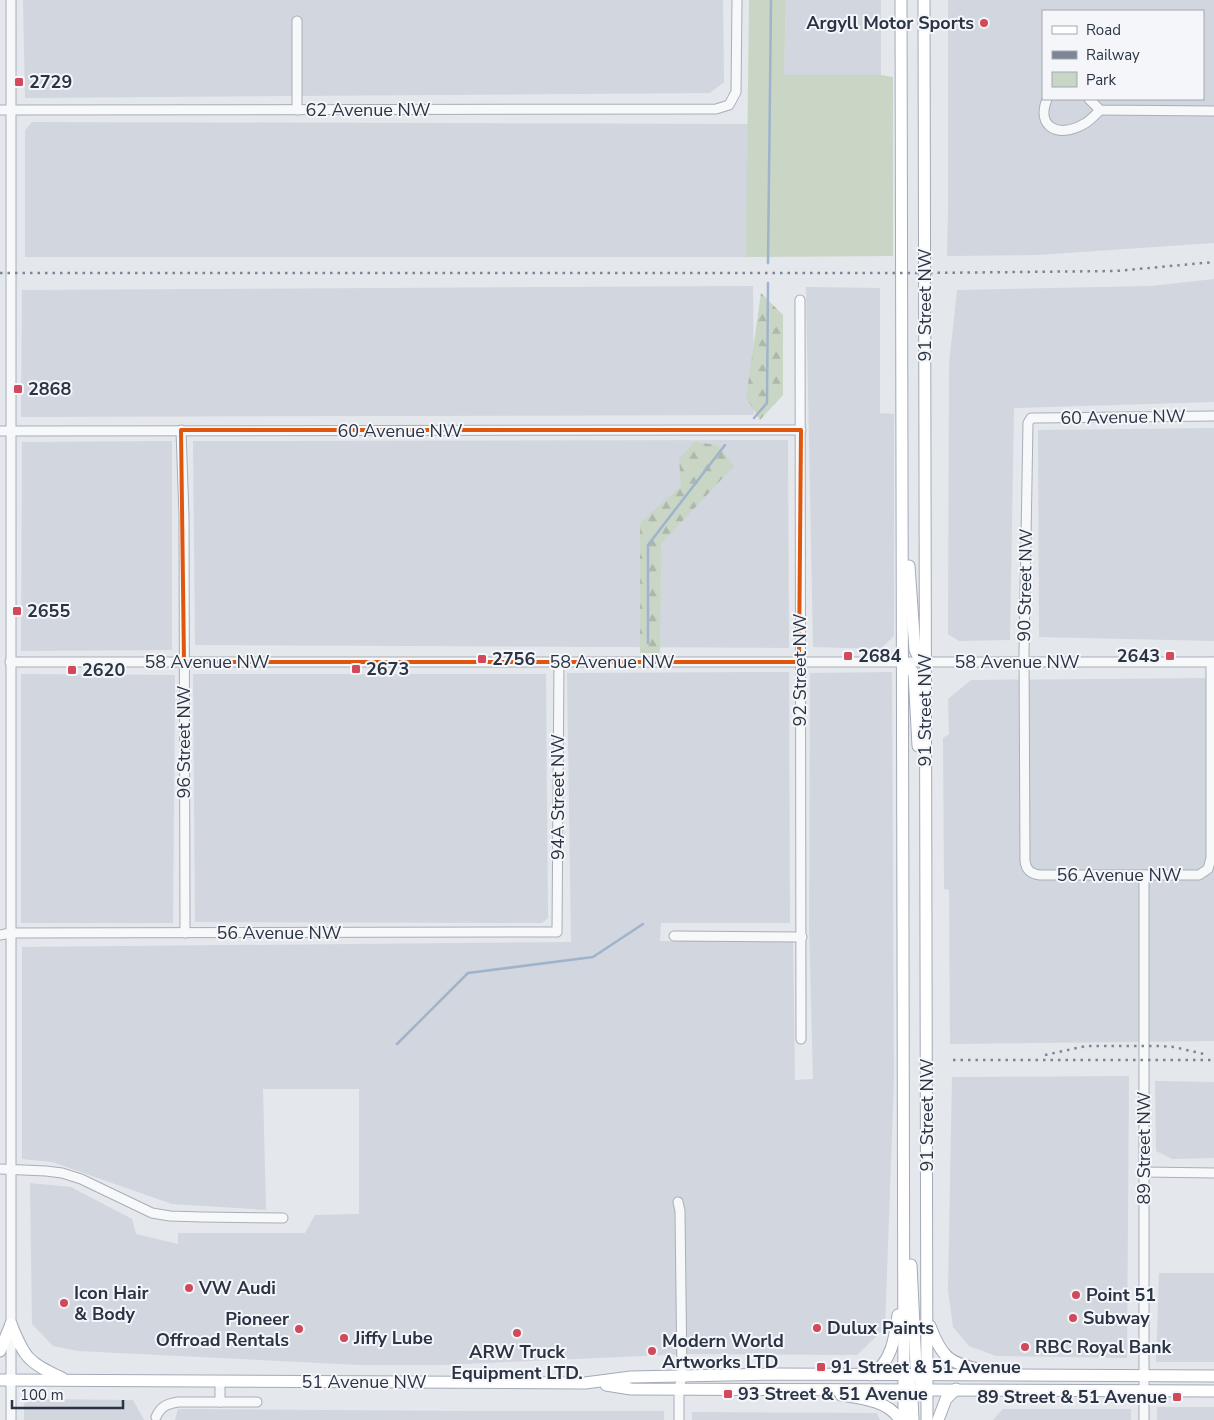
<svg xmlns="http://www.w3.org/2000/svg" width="1214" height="1420" font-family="'Nunito Sans',sans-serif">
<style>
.built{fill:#d2d6de;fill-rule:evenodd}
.green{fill:#c9d6c5}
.forest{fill:url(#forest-firs)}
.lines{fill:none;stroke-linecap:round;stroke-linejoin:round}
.stream{stroke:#9fb4cc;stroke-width:2.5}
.minor-casing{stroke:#a9aeb7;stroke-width:11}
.major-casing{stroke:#a3abb8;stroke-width:13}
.minor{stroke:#f7f8fa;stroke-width:9}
.major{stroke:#fff;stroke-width:11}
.rail{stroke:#7d8696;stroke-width:2.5;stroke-dasharray:2.5 5;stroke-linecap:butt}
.marked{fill:none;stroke:#df570f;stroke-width:4;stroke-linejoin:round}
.poi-dot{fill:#d1495b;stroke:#f4f6f9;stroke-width:2}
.labels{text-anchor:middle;stroke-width:4;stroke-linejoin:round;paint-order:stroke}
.poi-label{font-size:18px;font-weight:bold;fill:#2b3445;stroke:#f4f6f9;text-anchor:start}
.street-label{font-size:18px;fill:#2b3445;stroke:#f4f6f9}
</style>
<defs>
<pattern id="forest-firs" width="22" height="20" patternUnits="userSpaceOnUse" patternTransform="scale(1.25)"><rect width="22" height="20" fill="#c9d6c5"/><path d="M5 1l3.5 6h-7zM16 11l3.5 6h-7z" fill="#adb8ab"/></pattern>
</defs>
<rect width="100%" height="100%" fill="#e4e7ec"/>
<!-- built -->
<g class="built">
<path d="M23,0H723L724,82L710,93L25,98Z"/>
<path d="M786,0H881V75H784Z"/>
<path d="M948,0H1214V243L1037,255L947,256L948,211ZM1043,11H1203V99H1043Z"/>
<path d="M32,122L748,124L746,257H25V130Z"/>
<path d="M1214,279V402L1014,408L1010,640L959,641L948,634L949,364L957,290L1151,286Z"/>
<path d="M753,286L754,415L21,417L22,290Z"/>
<path d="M806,287L880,288V413L894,414V636L880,649L813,647Z"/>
<path d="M1214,428V641L1039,637L1038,430Z"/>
<path d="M788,440L789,648L195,645L193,441Z"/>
<path d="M172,441V650L21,651L22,442Z"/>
<path d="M789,672L790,923H661L660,941H793L795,1080L813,1079L809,927L810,673L892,672L894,1079L885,1328L857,1355L689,1354L442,1365H360L78,1351L53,1346L32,1324L30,1183L71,1187L132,1219L136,1234L178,1244V1233H305L315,1215L359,1214V1089H263L266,1210L172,1204L52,1162L22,1159V947L571,942L567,673Z"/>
<path d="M21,674L175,675L173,923H21Z"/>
<path d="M546,674L548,918L542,923L195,922L193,674Z"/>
<path d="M1214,678V1041L950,1044L949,890L944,889L943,738L949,734L948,699L971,680Z"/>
<path d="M1129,1076L1127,1358L996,1356L969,1346L953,1327L948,1290L952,1077Z"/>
<path d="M1155,1081L1214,1082V1158L1172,1159L1156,1151Z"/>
<path d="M1159,1273H1214V1362H1156Z"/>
<path d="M29,1399L133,1400L144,1420H24V1404Z"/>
<rect x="1157" y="1407" width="57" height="13"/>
<path d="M178,1409L469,1411H664V1420H175Z"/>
<path d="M1003,1409H1131V1420H993Z"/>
<path d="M692,1412L877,1413L880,1420H692Z"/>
</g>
<!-- green -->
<path class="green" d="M749,0H786L784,75H881L893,77V256L746,257Z"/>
<!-- forest -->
<g class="forest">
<path d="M761,293L783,315V395L760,420L746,398Z"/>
<path d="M694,442L718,445L734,466L661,544L660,653H640V523L681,486L679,459Z"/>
</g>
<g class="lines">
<!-- stream -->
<g class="stream">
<path d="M768,263L771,0"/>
<path d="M754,418L767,403L768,283"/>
<path d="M648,643V545L725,445"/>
<path d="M397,1044L468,973L593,957L643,924"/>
</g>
<!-- minor casing -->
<g class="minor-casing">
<g id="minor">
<path d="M297,21V110"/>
<path d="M1047,99C1036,127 1058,138 1082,125C1089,122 1094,116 1100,110"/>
<path d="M1089,99L1100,110L1214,111"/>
<path d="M0,110L716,109L729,105L736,92L737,0"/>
<path d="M800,300L801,1039"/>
<path d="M181,430L184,516L185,933"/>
<path d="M0,431L801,430"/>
<path d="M10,662H1214"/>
<path d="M1211,662V858L1208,869L1199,875H1040C1031,874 1026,870 1025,861L1024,653L1028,423L1031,418H1038L1214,416"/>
<path d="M0,935L10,933L557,932L559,662"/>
<path d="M674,936L802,937"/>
<path d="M0,1169L46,1171L62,1173L81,1179L152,1213L170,1216L202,1217L283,1218"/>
<path d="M1145,1172L1214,1173"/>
<path d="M678,1202L680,1211L682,1377L679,1388V1420"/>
<path d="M220,1381V1402"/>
<path d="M156,1417C161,1406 167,1404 178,1402H257"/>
<path d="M11,1420V0"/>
<path d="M1144,1420V875"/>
</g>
</g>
<!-- major casing -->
<g class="major-casing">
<g id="major">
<path d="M901,0L904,1420"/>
<path d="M924,0L927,1420"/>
<path d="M909,566L915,650L917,654L925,662"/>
<path d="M903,662L914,673L918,746"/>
<path d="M911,1265L916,1366L920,1381"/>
<path d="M11,1324C25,1359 28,1362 62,1378"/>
<path d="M930,1326C942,1358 949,1363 982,1370"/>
<path d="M0,1351L11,1324"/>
<path d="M871,1375C892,1362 895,1337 898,1315"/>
<path d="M0,1380L585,1383L631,1377L771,1374L1214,1376"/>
<path d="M909,1382L912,1397L913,1420"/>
<path d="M606,1385L631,1389L1214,1391"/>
<path d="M841,1395C861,1398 889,1401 900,1420"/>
<path d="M938,1420L946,1399L956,1389"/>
</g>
</g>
<!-- minor -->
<use href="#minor" class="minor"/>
<!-- major -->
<use href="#major" class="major"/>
<!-- rail -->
<g class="rail">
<path d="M0,273H925L1116,271L1214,262"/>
<path d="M1045,1055L1086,1046H1159L1174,1047L1208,1055"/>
<path d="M953,1060H1214"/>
</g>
</g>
<!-- marked area -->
<path class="marked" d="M181,430H801L799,662H184Z"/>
<!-- markers -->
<g class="poi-dot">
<circle cx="984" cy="23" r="5"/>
<rect x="14" y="77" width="10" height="10" rx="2.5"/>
<rect x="13" y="384" width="10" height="10" rx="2.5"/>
<rect x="12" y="606" width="10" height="10" rx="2.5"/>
<rect x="843" y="651" width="10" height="10" rx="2.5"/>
<rect x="1165" y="651" width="10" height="10" rx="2.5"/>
<rect x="477" y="654" width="10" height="10" rx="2.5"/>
<rect x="351" y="664" width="10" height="10" rx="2.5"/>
<rect x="67" y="665" width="10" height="10" rx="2.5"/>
<circle cx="189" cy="1288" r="5"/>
<circle cx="1076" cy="1295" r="5"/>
<circle cx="64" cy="1303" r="5"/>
<circle cx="1073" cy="1318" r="5"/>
<circle cx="817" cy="1328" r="5"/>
<circle cx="299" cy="1329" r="5"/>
<circle cx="517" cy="1333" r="5"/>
<circle cx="344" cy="1338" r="5"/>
<circle cx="1025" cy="1347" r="5"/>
<circle cx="652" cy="1351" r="5"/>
<rect x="816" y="1362" width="10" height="10" rx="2.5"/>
<rect x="723" y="1389" width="10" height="10" rx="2.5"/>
<rect x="1172" y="1392" width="10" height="10" rx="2.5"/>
</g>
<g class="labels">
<!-- poi labels -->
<g class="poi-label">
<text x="974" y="29" text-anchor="end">Argyll Motor Sports</text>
<text x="29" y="88">2729</text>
<text x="28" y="395">2868</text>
<text x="27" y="617">2655</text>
<text x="858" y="662">2684</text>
<text x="1160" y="662" text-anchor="end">2643</text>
<text x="492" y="665">2756</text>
<text x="366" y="675">2673</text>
<text x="82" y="676">2620</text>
<text x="199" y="1294">VW Audi</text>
<text x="74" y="1299">Icon Hair<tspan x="74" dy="21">&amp; Body</tspan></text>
<text x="1086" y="1301">Point 51</text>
<text x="1083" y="1324">Subway</text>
<text x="289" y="1325" text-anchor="end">Pioneer<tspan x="289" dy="21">Offroad Rentals</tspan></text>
<text x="827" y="1334">Dulux Paints</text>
<text x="354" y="1344">Jiffy Lube</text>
<text x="662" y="1347">Modern World<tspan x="662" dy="21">Artworks LTD</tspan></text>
<text x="1035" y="1353">RBC Royal Bank</text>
<text x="517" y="1358" text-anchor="middle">ARW Truck<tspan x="517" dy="21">Equipment LTD.</tspan></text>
<text x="831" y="1373">91 Street &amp; 51 Avenue</text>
<text x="738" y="1400">93 Street &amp; 51 Avenue</text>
<text x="1167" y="1403" text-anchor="end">89 Street &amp; 51 Avenue</text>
</g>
<!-- street labels -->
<g class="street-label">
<text x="368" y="116">62 Avenue NW</text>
<text transform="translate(925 305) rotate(-90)" y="6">91 Street NW</text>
<text transform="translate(1123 417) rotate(-1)" y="6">60 Avenue NW</text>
<text x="400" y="437">60 Avenue NW</text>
<text transform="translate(1025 585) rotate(-89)" y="6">90 Street NW</text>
<text x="207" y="668">58 Avenue NW</text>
<text x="612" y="668">58 Avenue NW</text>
<text x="1017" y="668">58 Avenue NW</text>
<text transform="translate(800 670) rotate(-90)" y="6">92 Street NW</text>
<text transform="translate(925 710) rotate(-90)" y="6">91 Street NW</text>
<text transform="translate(184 742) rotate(-90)" y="6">96 Street NW</text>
<text transform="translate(558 797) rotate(-90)" y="6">94A Street NW</text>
<text x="1119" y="881">56 Avenue NW</text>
<text x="279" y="939">56 Avenue NW</text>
<text transform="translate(927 1115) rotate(-90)" y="6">91 Street NW</text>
<text transform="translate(1144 1148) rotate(-90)" y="6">89 Street NW</text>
<text x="364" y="1388">51 Avenue NW</text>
</g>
</g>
<!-- legend -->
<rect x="1042" y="10" width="162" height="90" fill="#f4f6f9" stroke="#a4a8b1"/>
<rect x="1052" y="26" width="25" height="8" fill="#ffffff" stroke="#a4a8b1"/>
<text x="1086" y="35" font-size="15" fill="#2b3445">Road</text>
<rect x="1052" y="51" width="25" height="8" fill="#7d8696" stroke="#a4a8b1"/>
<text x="1086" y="60" font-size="15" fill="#2b3445">Railway</text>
<rect x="1052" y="72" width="25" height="15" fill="#c9d6c5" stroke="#a4a8b1"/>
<text x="1086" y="85" font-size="15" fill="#2b3445">Park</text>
<!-- scale -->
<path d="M12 1400v8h111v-8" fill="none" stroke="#2b3445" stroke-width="2.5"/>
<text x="20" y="1400" font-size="15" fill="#2b3445" stroke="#f4f6f9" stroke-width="4" paint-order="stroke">100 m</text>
</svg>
